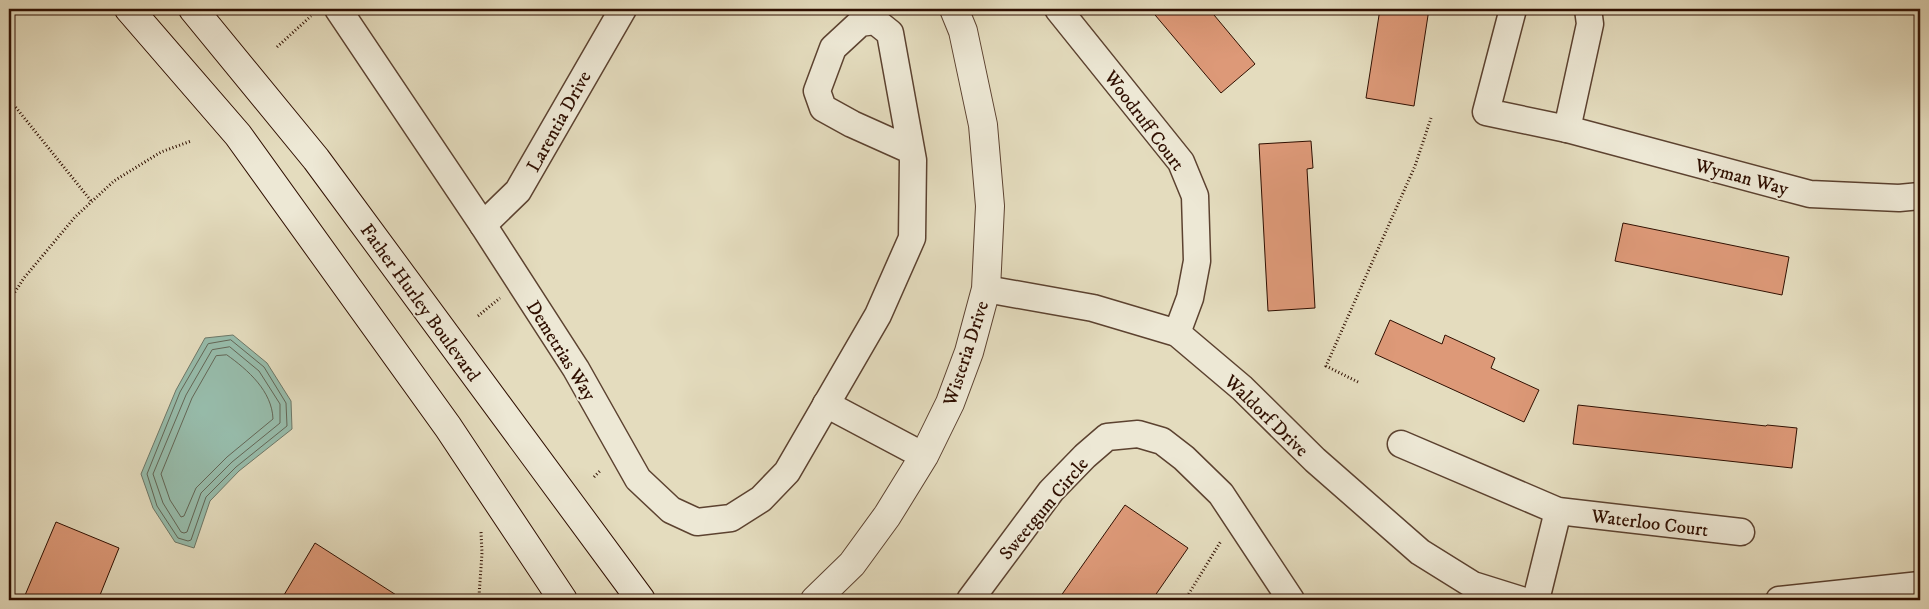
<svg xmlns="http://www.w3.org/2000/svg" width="1929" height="609" font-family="'IM FELL DW Pica',serif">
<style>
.water{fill:#97bcab;stroke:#6d7767}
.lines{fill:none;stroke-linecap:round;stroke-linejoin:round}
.shore{stroke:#636656;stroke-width:1}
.building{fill:#dd9978;stroke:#2f0f01}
.minor-casing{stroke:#5c4230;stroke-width:29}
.tertiary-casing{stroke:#5c4230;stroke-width:30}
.secondary-casing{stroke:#2f0f01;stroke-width:30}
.path{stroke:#2f0f01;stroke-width:3;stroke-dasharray:1 2.5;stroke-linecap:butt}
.minor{stroke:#ede8d5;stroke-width:26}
.tertiary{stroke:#ede8d5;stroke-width:28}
.secondary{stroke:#ede8d5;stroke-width:28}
.labels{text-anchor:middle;stroke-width:4;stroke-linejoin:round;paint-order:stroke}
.street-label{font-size:19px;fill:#2f0f01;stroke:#ede8d5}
</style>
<rect width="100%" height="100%" fill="#e4dcbe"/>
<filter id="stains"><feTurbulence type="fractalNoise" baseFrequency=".004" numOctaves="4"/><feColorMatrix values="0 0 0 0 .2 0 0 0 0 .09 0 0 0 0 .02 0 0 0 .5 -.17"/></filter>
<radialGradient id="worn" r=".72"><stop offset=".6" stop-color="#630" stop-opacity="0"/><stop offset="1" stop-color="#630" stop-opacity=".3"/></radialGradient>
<!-- water -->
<path class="water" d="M233,335L267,363L291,401L292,429L239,471L210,501L194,548L175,542L153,508L141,474L176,390L205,338Z"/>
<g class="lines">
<!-- shore -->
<g class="shore">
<path d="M231,340L264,367L286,403L287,426L236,467L206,497L191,540L188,541L178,538L157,506L147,474L180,392L208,344Z"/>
<path d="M230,347L259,371L280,404V423L232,462L201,493L187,532L184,533L181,532L163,503L153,474L186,395L212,350Z"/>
<path d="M227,355C248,370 272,391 273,419L227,457L196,488L184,516L181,517L170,500L161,474L192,398L216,356Z"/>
</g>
</g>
<!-- building -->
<g class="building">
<path d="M1150,9H1209L1255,64L1221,93Z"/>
<path d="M1380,9H1429L1414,106L1366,98Z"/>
<path d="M1311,141L1313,168L1307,169L1315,308L1268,311L1259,144Z"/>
<path d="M1623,223L1789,257L1782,295L1615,261Z"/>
<path d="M1390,320L1442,344L1445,335L1495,358L1491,368L1539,390L1524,422L1375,354Z"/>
<path d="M1578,405L1766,426L1767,425L1797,428L1792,468L1573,444Z"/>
<path d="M1125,505L1188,548L1152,600H1058Z"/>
<path d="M56,522L119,548L98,600H23Z"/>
<path d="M315,543L404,600H281Z"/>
</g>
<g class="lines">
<!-- minor casing -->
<g class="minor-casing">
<g id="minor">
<path d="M338,9L483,225L576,369L638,479L671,510L697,522L731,518L761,499L787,472L878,315L912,238L913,160L890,33L875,21L860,23L833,48L817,91L823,108L852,124L910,150"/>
<path d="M1058,9L1181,162L1195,196L1197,261L1190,298L1177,333"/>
<path d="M1513,9L1486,112L1567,129L1810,194L1899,198L1920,196"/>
<path d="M1567,129L1590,24L1588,9"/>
<path d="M483,225L518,191L623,9"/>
<path d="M986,289L1093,308L1177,333L1242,388L1315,460L1420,552L1473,585L1521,600"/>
<path d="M826,404L924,456"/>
<path d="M1401,444L1558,511L1741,532"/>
<path d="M970,600L1051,491L1085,456L1107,437L1138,434L1162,441L1184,458L1221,494L1291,600"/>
<path d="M1536,600L1558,511"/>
<path d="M1779,600L1920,585"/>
</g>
</g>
<!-- tertiary casing -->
<g class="tertiary-casing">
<path id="tertiary" d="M815,600L852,564L887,516L924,456L950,403L969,352L986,289L990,206L983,125L963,31L954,9"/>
</g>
<!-- secondary casing -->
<g class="secondary-casing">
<g id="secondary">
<path d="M129,9L238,135L448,427L563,600"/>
<path d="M193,9L316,159L641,600"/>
</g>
</g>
<!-- path -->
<g class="path">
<path d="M277,47L311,16"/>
<path d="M9,99L92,202"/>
<path d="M9,301L24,278L75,217L114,181L161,152L191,141"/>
<path d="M9,307L11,340L9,385"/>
<path d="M478,316L500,298"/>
<path d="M1358,382L1326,366L1415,166L1431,118"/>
<path d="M594,477L601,470"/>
<path d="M479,596L482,553L481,532"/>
<path d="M1185,600L1221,541"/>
</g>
<!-- minor -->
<use href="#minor" class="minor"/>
<!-- tertiary -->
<use href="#tertiary" class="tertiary"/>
<!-- secondary -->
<use href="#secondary" class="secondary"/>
</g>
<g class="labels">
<!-- street labels -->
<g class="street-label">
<text transform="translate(1145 120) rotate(53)" y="7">Woodruff Court</text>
<text transform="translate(558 121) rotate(-61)" y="7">Larentia Drive</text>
<text transform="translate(1742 176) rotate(15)" y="7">Wyman Way</text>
<text transform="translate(421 302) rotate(54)" y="7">Father Hurley Boulevard</text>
<text transform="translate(562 350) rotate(58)" y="7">Demetrias Way</text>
<text transform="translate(965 353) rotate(-72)" y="7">Wisteria Drive</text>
<text transform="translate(1267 415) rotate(44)" y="7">Waldorf Drive</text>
<text transform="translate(1043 508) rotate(-50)" y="7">Sweetgum Circle</text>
<text transform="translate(1650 522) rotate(7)" y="7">Waterloo Court</text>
</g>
</g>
<!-- margin -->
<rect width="1929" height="609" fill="none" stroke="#e4dcbe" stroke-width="30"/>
<rect x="10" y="10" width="1909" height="589" fill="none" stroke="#2f0f01" stroke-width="2.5"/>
<rect x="15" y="15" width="1899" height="579" fill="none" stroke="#2f0f01"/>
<rect width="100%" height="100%" filter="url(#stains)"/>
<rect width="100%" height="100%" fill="url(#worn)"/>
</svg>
